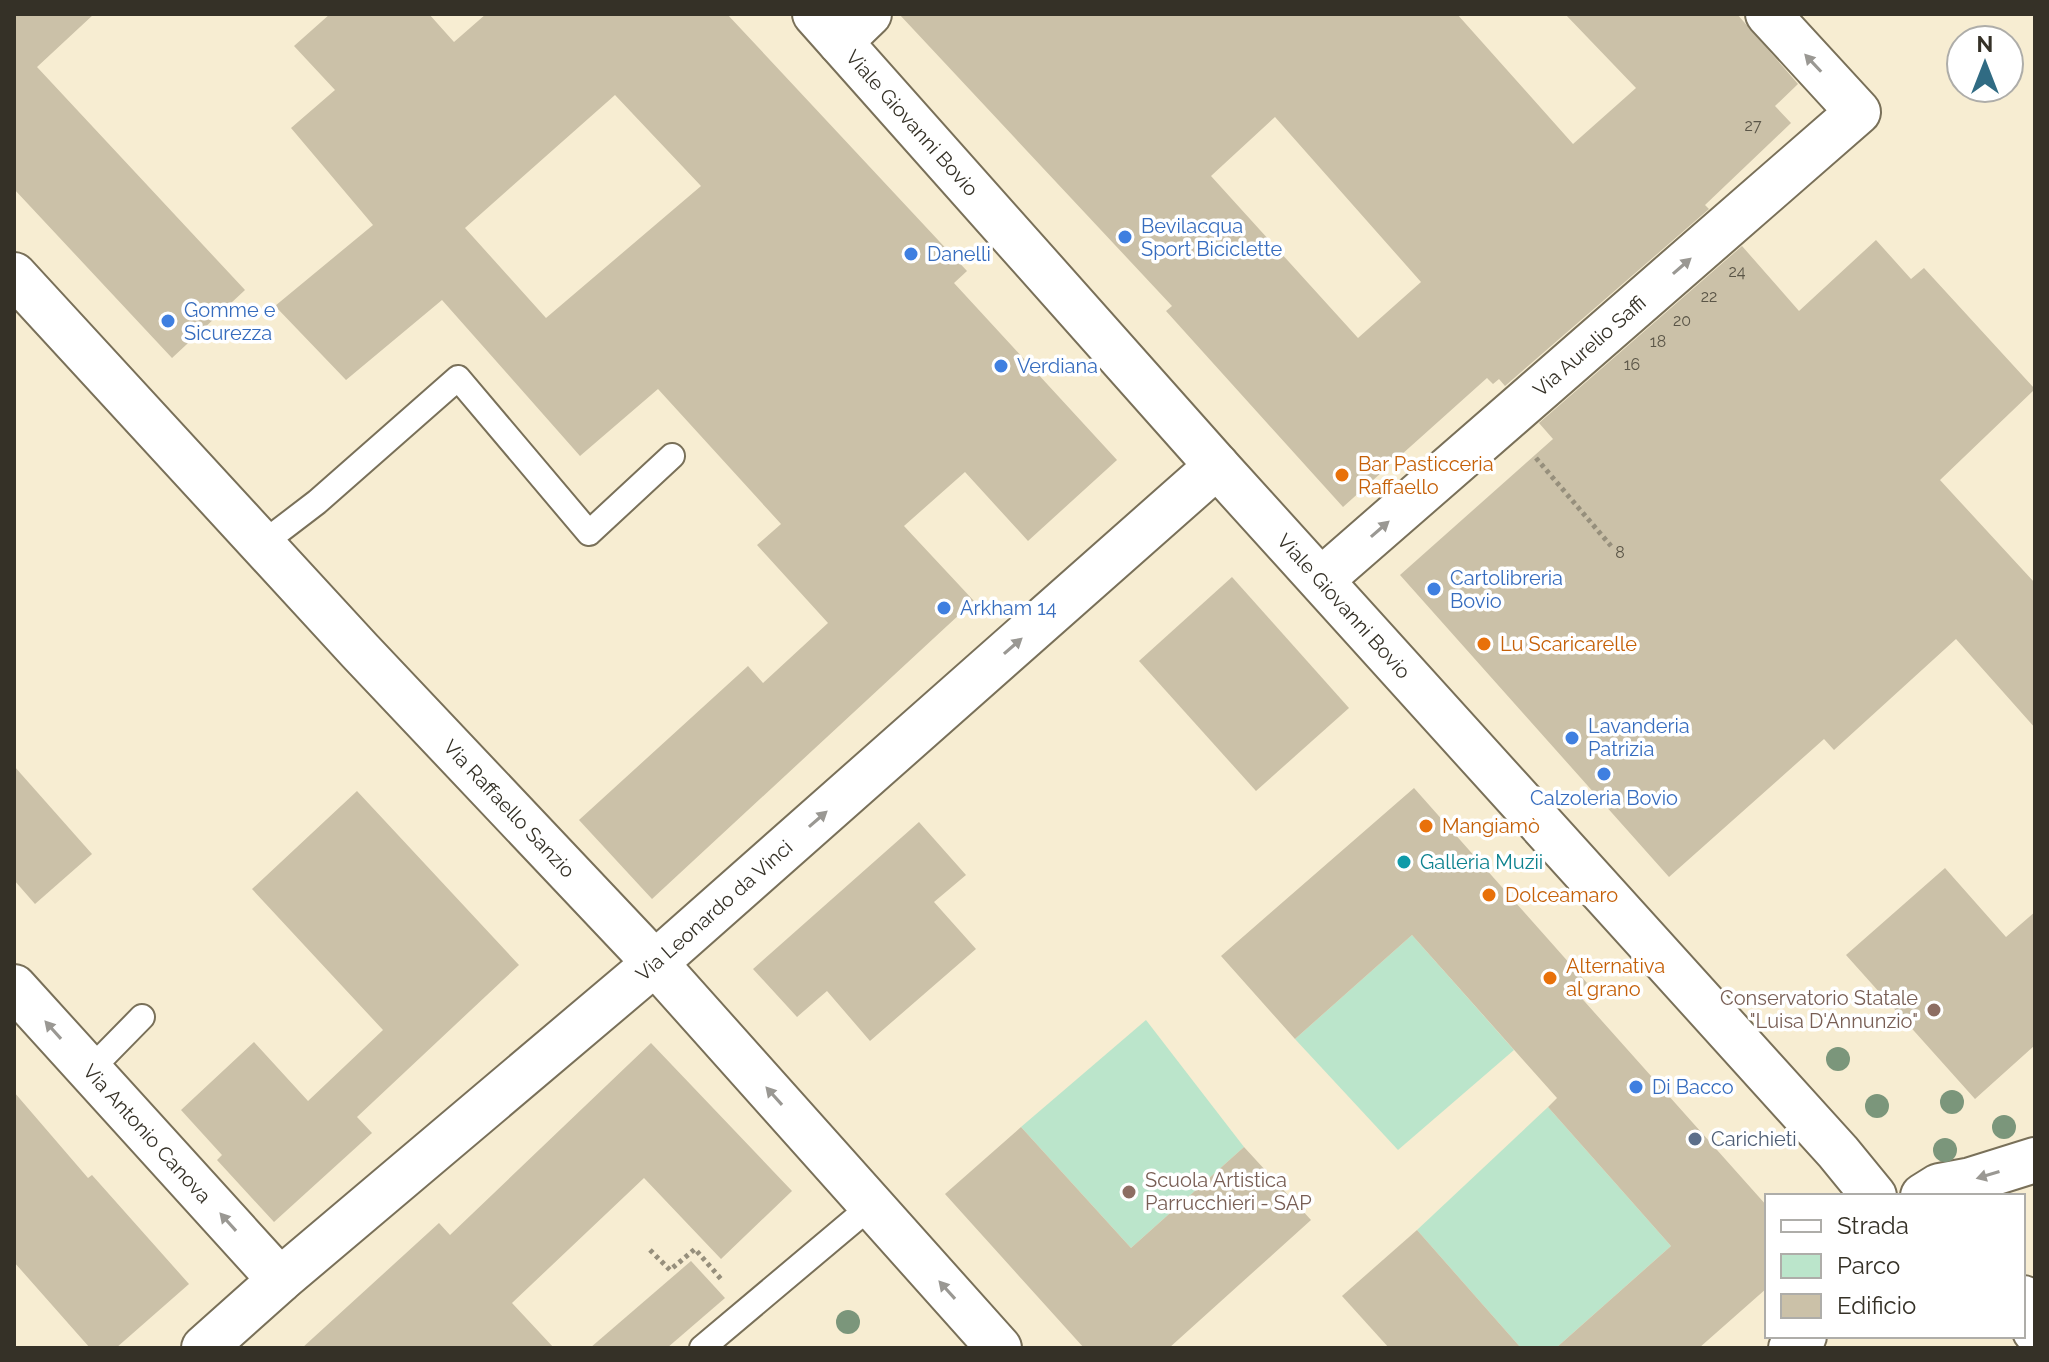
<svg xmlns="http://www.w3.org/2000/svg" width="2049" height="1362" font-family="Raleway,sans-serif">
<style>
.green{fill:#bbe5cb}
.building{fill:#cbc1a8;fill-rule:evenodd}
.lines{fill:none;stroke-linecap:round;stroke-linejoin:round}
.service-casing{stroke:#797059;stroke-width:28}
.minor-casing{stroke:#797059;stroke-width:48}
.secondary-casing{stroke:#797059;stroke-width:48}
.path{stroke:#968f7c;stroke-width:5;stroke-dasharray:4 4;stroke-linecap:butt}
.service{stroke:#fff;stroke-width:24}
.minor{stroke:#fff;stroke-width:44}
.secondary{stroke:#fff;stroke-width:44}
.tree{fill:#7b967b}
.oneway{fill:#9a9893}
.shop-dot{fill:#3f7fe0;stroke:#fff;stroke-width:3}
.food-dot{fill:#e8710a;stroke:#fff;stroke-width:3}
.culture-dot{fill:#0f9aa8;stroke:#fff;stroke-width:3}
.education-dot{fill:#8d6e63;stroke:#fff;stroke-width:3}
.service-dot{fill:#5c6f8a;stroke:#fff;stroke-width:3}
.labels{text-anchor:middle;stroke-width:7;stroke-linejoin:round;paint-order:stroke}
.number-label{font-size:16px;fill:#5a5547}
.street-label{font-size:20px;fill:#353127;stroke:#fff}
.shop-label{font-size:20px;fill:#366cbe;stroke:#fff;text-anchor:start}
.food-label{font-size:20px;fill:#c56008;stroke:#fff;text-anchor:start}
.culture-label{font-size:20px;fill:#0d838f;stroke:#fff;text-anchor:start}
.education-label{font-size:20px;fill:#785e54;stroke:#fff;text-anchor:end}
.service-label{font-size:20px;fill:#4e5e75;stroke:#fff;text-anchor:start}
</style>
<rect width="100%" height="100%" fill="#f7edd2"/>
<!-- green -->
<g class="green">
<path d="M1412,935L1514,1050L1398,1150L1295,1039Z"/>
<path d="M1146,1020L1244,1147L1131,1248L1021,1127Z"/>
<path d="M1548,1107L1671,1246L1556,1348H1521L1417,1230Z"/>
</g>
<!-- building -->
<g class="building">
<path d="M14,14H94L37,67L245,290L172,358L14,189Z"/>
<path d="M330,14H429L454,42L486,14H727L967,271L954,283L1117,460L1028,541L965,472L904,526L974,601L652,899L579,820L748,666L763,683L828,623L757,545L781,524L658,389L580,456L442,300L346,380L275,306L373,225L291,128L335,90L294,46ZM615,95L701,186L546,318L465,228Z"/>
<path d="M899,14H1457L1573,144L1636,88L1565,14H1737L1798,84L1775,106L1791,123L1705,205L1709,209L1505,386L1499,379L1493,384L1487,378L1343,507L1166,311L1172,306ZM1275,117L1421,282L1358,338L1211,176Z"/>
<path d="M1876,240L1911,279L1924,268L2035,389L1940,480L2035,583V728L1956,639L1834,750L1824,739L1669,877L1400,575L1553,439L1539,423L1742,246L1799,311Z"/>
<path d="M1232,577L1349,708L1256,791L1139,661Z"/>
<path d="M14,766L92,854L35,904L14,880Z"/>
<path d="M1414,788L1587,983L1577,993L1767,1206V1288L1699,1348H1556L1671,1246L1548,1107L1557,1098L1412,935L1295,1039L1221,956Z"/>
<path d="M357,791L519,965L357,1117L372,1133L274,1222L217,1160L222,1155L181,1110L254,1042L308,1101L383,1030L252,889Z"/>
<path d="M919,822L966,875L934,902L976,949L870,1041L827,991L797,1017L753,969Z"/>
<path d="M1945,868L2006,937L2035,912V1045L1975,1099L1846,955Z"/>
<path d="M651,1043L792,1191L721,1259L644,1178L512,1303L554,1348H302L439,1223L450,1235Z"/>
<path d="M14,1092L88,1178L92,1175L189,1284L116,1348H90L14,1262Z"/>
<path d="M1021,1127L1131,1248L1244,1147L1311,1220L1169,1348H1084L945,1194Z"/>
<path d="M1417,1230L1521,1348H1389L1342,1296Z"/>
<path d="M691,1261L725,1298L667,1348H590Z"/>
</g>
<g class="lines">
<!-- service casing -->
<g class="service-casing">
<g id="service">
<path d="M262,544L317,502L458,378L589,533L672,456"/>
<path d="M90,1070L142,1017"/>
<path d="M702,1348L872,1205"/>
</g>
</g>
<!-- minor casing -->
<g class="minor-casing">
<g id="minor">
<path d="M840,42L869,14"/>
<path id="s1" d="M14,275L360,651L655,963L999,1348"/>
<path id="s2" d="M1321,580L1858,112L1768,14"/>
<path id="s3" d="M14,987L280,1280"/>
<path id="s4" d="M204,1348L280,1280L655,963L1217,466"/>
<path d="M1791,1348L1804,1336"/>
</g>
</g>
<!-- secondary casing -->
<g class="secondary-casing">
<g id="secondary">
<path id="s5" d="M815,14L1217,466L1838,1152L1874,1196"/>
<path d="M1923,1196L1939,1186L1971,1180L2035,1160"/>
<path d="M2023,1298L2035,1331"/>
</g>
</g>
<!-- path -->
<g class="path">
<path d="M1536,458L1611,546"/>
<path d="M650,1250L670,1270L695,1249L721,1279"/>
</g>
<!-- service -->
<use href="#service" class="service"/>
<!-- minor -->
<use href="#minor" class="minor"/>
<!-- secondary -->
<use href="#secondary" class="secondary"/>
</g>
<!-- trees -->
<g class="tree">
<circle cx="1838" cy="1059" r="12"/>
<circle cx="1952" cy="1102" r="12"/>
<circle cx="1877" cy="1106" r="12"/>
<circle cx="2004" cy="1127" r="12"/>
<circle cx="1945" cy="1150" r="12"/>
<circle cx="848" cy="1322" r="12"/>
</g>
<!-- one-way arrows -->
<defs><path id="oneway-solid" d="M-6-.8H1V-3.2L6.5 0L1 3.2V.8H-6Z" transform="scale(2)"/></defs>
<g class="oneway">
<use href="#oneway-solid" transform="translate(1813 63) rotate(-133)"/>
<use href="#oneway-solid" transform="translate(1682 266) rotate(-41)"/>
<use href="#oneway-solid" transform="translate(1380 529) rotate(-41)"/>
<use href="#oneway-solid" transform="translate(1013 646) rotate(-41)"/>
<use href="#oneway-solid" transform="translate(818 819) rotate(-41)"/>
<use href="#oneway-solid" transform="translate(53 1030) rotate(-132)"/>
<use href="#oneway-solid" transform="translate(774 1096) rotate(-132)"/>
<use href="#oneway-solid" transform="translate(1988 1175) rotate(163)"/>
<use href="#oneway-solid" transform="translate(228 1222) rotate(-132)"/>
<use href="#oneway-solid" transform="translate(947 1290) rotate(-132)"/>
</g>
<!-- markers -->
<g class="shop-dot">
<circle cx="1125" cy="237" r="8"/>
<circle cx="911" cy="254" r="8"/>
<circle cx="168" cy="321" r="8"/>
<circle cx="1001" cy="366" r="8"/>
<circle cx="1434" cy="589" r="8"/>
<circle cx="944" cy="608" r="8"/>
<circle cx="1572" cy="738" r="8"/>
<circle cx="1604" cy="774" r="8"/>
<circle cx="1636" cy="1087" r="8"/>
</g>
<g class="food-dot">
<circle cx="1342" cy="475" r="8"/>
<circle cx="1484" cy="644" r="8"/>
<circle cx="1426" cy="826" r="8"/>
<circle cx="1489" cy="895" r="8"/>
<circle cx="1550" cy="978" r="8"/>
</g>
<circle class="culture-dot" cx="1404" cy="862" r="8"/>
<g class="education-dot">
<circle cx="1934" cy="1010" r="8"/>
<circle cx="1129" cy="1192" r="8"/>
</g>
<circle class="service-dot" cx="1695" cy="1139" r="8"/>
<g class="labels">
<!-- number labels -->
<g class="number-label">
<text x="1753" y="131">27</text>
<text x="1737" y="277">24</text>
<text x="1709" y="302">22</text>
<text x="1682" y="326">20</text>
<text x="1658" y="347">18</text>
<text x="1632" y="370">16</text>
<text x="1620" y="558">8</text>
</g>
<!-- street labels -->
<g class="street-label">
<text dy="7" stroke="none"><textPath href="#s5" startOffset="146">Viale Giovanni Bovio</textPath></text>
<text dy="7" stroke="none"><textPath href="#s2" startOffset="356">Via Aurelio Saffi</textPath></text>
<text dy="7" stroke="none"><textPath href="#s5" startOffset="794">Viale Giovanni Bovio</textPath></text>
<text dy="7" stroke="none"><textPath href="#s1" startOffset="728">Via Raffaello Sanzio</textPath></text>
<text dy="7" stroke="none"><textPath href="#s4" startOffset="672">Via Leonardo da Vinci</textPath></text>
<text dy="7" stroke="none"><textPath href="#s3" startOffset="198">Via Antonio Canova</textPath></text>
</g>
<!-- shop labels -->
<g class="shop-label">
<text x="1141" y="233">Bevilacqua<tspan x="1141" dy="23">Sport Biciclette</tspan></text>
<text x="927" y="261">Danelli</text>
<text x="184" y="317">Gomme e<tspan x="184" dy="23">Sicurezza</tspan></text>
<text x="1017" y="373">Verdiana</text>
<text x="1450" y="585">Cartolibreria<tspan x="1450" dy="23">Bovio</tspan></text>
<text x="960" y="615">Arkham 14</text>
<text x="1588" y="733">Lavanderia<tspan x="1588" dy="23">Patrizia</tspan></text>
<text x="1604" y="805" text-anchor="middle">Calzoleria Bovio</text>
<text x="1652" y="1094">Di Bacco</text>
</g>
<!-- food labels -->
<g class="food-label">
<text x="1358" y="471">Bar Pasticceria<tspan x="1358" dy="23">Raffaello</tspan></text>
<text x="1500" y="651">Lu Scaricarelle</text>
<text x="1442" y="833">Mangiamò</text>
<text x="1505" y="902">Dolceamaro</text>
<text x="1566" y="973">Alternativa<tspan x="1566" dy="23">al grano</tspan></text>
</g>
<!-- culture labels -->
<g class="culture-label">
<text x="1420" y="869">Galleria Muzii</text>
</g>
<!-- education labels -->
<g class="education-label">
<text x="1918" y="1005">Conservatorio Statale<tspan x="1918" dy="23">"Luisa D'Annunzio"</tspan></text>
<text x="1145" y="1187" text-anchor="start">Scuola Artistica<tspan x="1145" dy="23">Parrucchieri - SAP</tspan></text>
</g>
<!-- service labels -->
<g class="service-label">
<text x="1711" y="1146">Carichieti</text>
</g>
</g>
<!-- border -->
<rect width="2049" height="1362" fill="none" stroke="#353127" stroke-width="32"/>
<!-- legend -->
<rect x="1765" y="1194" width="260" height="144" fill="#ffffff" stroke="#aeada9" stroke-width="2"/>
<rect x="1781" y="1220" width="40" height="12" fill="#ffffff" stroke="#aeada9" stroke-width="2"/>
<text x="1837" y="1234" font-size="24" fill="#353127">Strada</text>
<rect x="1781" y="1254" width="40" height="24" fill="#bbe5cb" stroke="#aeada9" stroke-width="2"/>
<text x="1837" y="1274" font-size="24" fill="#353127">Parco</text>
<rect x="1781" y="1294" width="40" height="24" fill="#cbc1a8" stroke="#aeada9" stroke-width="2"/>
<text x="1837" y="1314" font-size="24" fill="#353127">Edificio</text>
<!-- north arrow -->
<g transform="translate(1985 64)"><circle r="38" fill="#ffffff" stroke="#aeada9" stroke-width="2"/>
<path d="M0-6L14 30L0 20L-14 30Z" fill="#306b83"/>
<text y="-12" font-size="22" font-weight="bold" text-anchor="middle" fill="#353127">N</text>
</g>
</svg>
